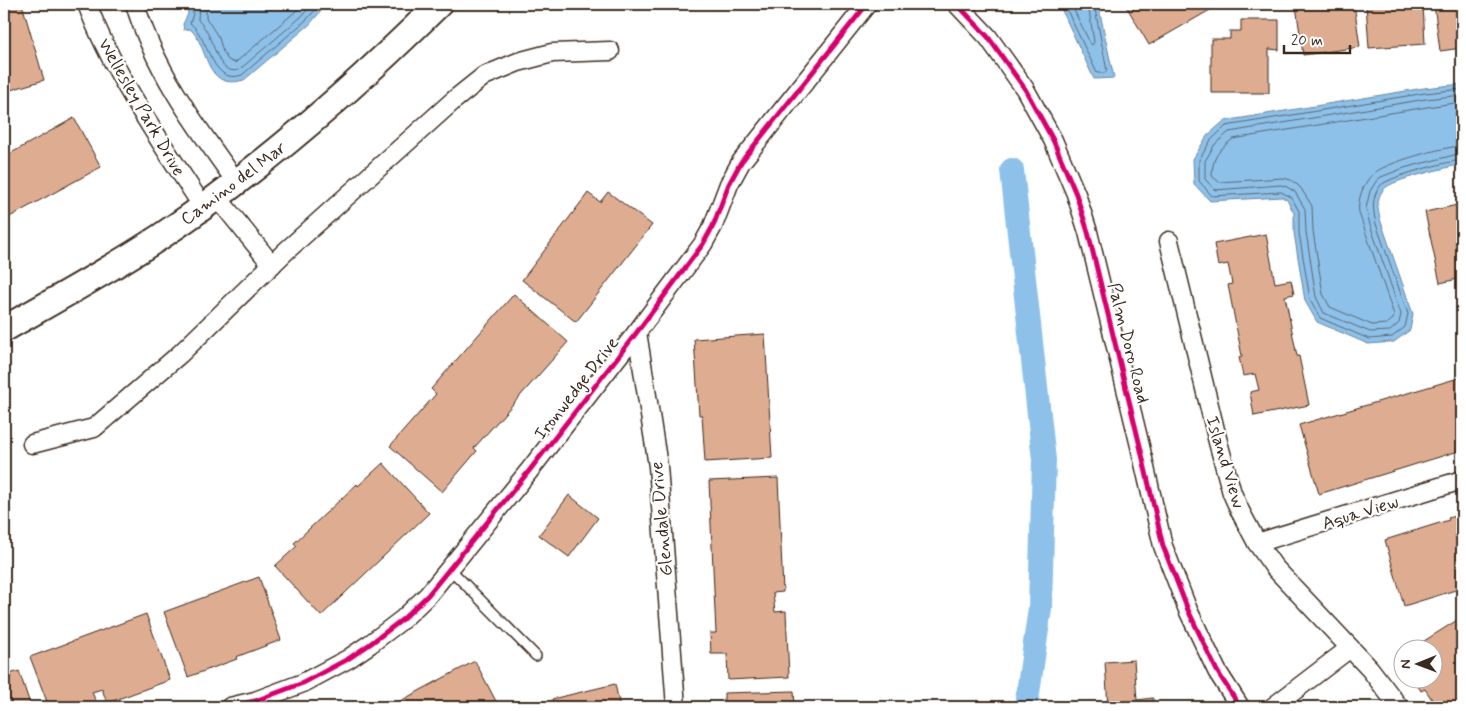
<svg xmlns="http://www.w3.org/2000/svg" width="1466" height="711" font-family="Mynerve,sans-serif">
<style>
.water{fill:#8dc1ea;stroke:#6c8598}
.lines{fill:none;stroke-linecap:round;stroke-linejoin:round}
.shore{stroke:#5c6670;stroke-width:1}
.canal{stroke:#8dc1ea;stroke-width:24}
.building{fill:#deac91;stroke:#3b2a1e}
.lane-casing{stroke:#3b2a1e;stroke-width:12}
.street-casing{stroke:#3b2a1e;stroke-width:21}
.secondary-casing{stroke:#3b2a1e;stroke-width:29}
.lane{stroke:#fff;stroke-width:9}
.street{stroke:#fff;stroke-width:18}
.secondary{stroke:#fff;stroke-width:25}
.cycleway-casing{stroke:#fff;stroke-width:8}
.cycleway{stroke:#d6006c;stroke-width:5}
.labels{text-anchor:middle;stroke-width:4.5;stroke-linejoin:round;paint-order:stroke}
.street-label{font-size:18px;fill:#3b2a1e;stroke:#fff}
</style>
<rect width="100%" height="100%" fill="#fff"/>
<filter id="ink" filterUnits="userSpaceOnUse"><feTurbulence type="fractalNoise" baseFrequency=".02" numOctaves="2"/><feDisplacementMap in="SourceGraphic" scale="10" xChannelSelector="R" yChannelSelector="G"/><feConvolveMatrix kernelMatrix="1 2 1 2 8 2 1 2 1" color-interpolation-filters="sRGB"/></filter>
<g filter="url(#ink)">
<!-- water -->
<g class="water">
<path d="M187,4H327L309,25L244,80C203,92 209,44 190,29L184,30L183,24L188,14Z"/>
<path d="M1059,4H1098L1114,78L1094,79Z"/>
<path d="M1462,84V164C1447,168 1393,179 1384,189C1375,199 1378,211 1381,222L1413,314L1410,330L1394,342L1368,344L1317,322L1305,301L1294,233V213L1287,200L1282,197L1210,201L1194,184L1193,159L1207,136L1224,121L1424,88Z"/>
</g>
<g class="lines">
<!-- shore -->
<g class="shore">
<path d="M192,4L193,14L190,23C209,37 211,86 242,75L305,21L321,4"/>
<path d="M199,4L198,20C204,26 208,33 211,41C217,53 221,75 239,70L301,17L312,4"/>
<path d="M206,4V18L219,38L223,52L228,60L235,63L296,11L302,4"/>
<path d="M1064,4L1097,73H1105L1107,71L1094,4"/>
<path d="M1071,4L1090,43L1092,45L1094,42L1088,4"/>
<path d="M1462,89L1425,93L1226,126L1211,140L1199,160V181L1212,196L1281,192L1291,197L1299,211V233L1310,299L1320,318L1369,339L1392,337L1405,327L1408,314L1376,224C1373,210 1371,198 1380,186C1387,177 1449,161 1462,160"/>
<path d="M1462,95L1426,99L1229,132L1215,144L1205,161V179L1215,190L1281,185L1287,187L1295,192L1305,209L1306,232L1316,297L1324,313L1370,332L1390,331L1399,323L1401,314L1370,225L1366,208L1370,191L1377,180L1381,177L1404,168L1462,153"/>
<path d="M1462,102L1427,107L1233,139C1219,149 1212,158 1212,176L1219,182L1283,178L1291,180L1300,187L1312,206L1313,231L1323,294L1330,307L1372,325L1387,324L1393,319L1394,315L1359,213C1357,200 1363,183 1373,174C1384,163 1446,146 1462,146"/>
</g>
<!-- canal -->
<path class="canal" d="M1012,170L1044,460L1040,608L1026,707"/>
</g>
<!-- building -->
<g class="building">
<path d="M4,4H22L44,80L4,92Z"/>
<path d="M1125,4H1206L1210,10L1149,45Z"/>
<path d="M1313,4H1354L1360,47L1303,55L1296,6Z"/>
<path d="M1366,4H1423L1425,44L1369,48Z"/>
<path d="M1434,4H1462V48L1440,51Z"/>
<path d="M1241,20H1279V50L1269,49V93H1211V39H1230V31H1241Z"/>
<path d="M74,118L101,167L4,220V157Z"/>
<path d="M608,192L652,225L576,322L522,280L588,193L600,202Z"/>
<path d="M1462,204V278L1440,283L1425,212Z"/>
<path d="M1266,234L1275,283L1291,280L1294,294L1285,296L1297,356H1299L1309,405L1254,416L1250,392L1259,390L1255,374L1243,376L1239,357L1242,356L1228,285L1232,284L1228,264L1218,266L1214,244Z"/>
<path d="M514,294L568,342L474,448L477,451L442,492L390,446L436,394L431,389Z"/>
<path d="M765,334L772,458L705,462L702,415H699L694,339Z"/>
<path d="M1462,377V450L1319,494L1299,425Z"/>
<path d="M383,463L429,513L321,616L275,566L297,546L294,543L357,484L358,486Z"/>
<path d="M778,478L783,592L773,593L775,612L786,611L789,677L728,680L727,654H711L710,633H716L709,481Z"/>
<path d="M569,495L598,518L569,557L539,535Z"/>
<path d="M1462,514V588L1404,606L1385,540L1449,520L1448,518Z"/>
<path d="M259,577L281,640L236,657L237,659L188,677L164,612Z"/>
<path d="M146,614L170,680L107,703L102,689L92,692L98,707H49L30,657Z"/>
<path d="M1462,617V707H1437L1425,689L1421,691L1413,678H1434V648H1413Z"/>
<path d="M1134,660L1137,700L1153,698V707H1108L1105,662Z"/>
<path d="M475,661L499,707H389Z"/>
<path d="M19,671L31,707H4V676Z"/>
<path d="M615,684L620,707H554L552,699Z"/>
<path d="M794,691L795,707H724V693Z"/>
</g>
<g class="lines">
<!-- lane casing -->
<g class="lane-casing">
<path id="lane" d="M450,569L536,656"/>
</g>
<!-- street casing -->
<g class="street-casing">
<g id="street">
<path d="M87,4C114,76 161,142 203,207"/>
<path d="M135,4C155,71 196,126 237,183"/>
<path d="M957,4L988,37L1025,89L1053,140L1076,194L1088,232L1140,446L1163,546L1188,610L1217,671L1240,707"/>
<path d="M217,197L272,265"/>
<path d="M1169,241L1218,442L1232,493L1240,511L1257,543L1274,567L1370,669L1399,707"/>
<path d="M637,332L658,466L676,707"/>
<path d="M32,444L94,428L180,354L286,251L454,100L484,76L518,62L552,53L610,51"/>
<path d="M1257,543L1462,480"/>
<path d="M230,707L255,701L303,683L348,659L370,644L403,619L428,595L529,471L637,332L703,244L713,226L729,184L741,162L867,4"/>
<path d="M1273,707L1350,648"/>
</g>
</g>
<!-- secondary casing -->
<g class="secondary-casing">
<path id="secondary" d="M4,329C57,299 110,270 160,237C262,169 352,90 439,4"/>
</g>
<!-- lane -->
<use href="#lane" class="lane"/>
<!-- street -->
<use href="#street" class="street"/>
<!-- secondary -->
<use href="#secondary" class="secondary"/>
<!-- cycleway casing -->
<g class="cycleway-casing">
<g id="cycleway">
<path d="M957,4L988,37L1025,89L1053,140L1076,194L1088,232L1140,446L1163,546L1188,610L1217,671L1240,707"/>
<path d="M230,707L255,701L303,683L348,659L370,644L403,619L428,595L529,471L637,332L703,244L713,226L729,184L741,162L867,4"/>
</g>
</g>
<!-- cycleway -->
<use href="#cycleway" class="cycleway"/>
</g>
</g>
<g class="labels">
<!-- street labels -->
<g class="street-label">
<text transform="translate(142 107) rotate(60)" y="6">Wellesley Park Drive</text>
<text transform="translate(233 183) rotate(-37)" y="6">Camino del Mar</text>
<text transform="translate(1129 343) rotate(76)" y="6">Palm Doro Road</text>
<text transform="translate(576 388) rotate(-52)" y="6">Ironwedge Drive</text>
<text transform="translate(1226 462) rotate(73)" y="6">Island View</text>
<text transform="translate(1360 512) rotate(-17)" y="6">Aqua View</text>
<text transform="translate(661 519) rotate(-95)" y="6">Glendale Drive</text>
</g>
</g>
<!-- margin -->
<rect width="1466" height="711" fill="none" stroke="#fff" stroke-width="20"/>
<rect x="10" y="10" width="1446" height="691" fill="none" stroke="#3b2a1e" stroke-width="2" filter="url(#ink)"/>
<!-- north arrow -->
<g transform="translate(1418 664) rotate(269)"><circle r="24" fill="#ffffff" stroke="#b1aaa5"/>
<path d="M0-4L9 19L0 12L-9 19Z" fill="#3b2a1e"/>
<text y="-8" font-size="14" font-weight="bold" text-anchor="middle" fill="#3b2a1e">N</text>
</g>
<!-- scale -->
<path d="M1284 45v8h66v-8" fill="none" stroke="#3b2a1e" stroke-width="2.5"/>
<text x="1291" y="45" font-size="15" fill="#3b2a1e" stroke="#ffffff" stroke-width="4" paint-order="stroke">20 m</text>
</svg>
